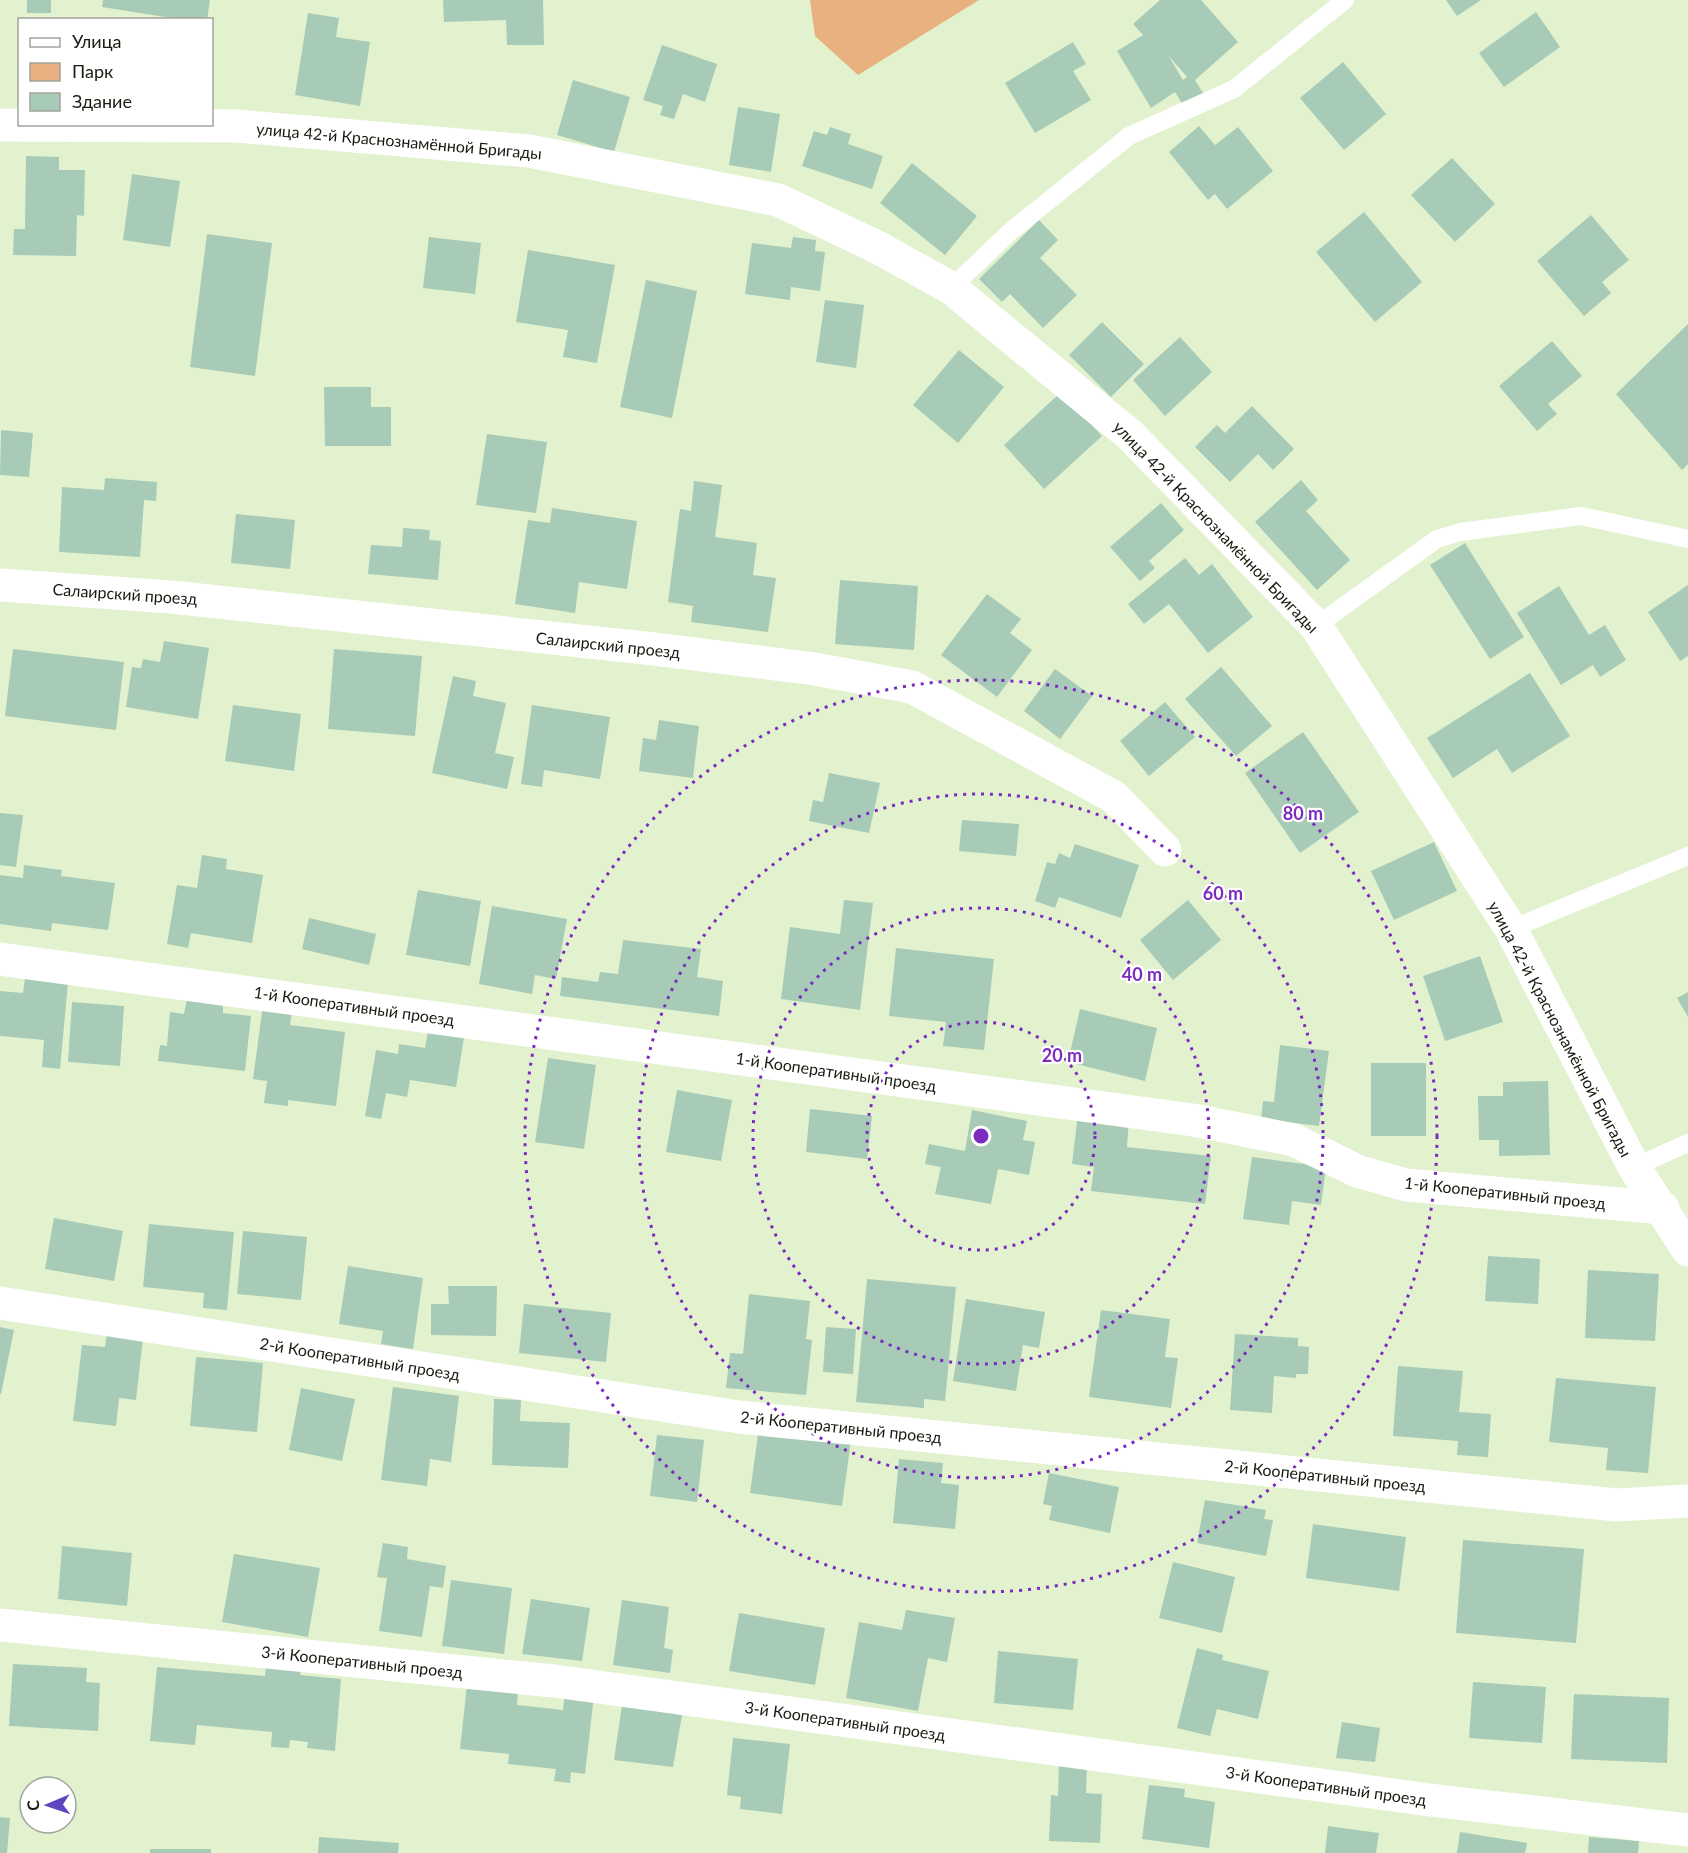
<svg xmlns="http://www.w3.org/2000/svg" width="1688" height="1853" font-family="Lato,sans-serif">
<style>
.green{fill:#e8b17f}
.building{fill:#a7cbb6;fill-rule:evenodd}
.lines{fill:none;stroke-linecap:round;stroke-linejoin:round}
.lane{stroke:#fff;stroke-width:18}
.street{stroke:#fff;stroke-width:33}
.ring{fill:none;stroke:#7b2cbf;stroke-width:3;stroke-dasharray:3 6}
.labels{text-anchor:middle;stroke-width:4.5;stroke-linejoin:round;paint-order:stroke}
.street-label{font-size:16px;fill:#171c10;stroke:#fff}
.centre{fill:#7b2cbf;stroke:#fff;stroke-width:3}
.ring-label{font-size:18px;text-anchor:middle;font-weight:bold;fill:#7b2cbf;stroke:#fff;stroke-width:4.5;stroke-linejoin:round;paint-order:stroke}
</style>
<rect width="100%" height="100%" fill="#e2f2cf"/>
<!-- green -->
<path class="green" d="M810,0H979L858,75L815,36Z"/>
<!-- building -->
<g class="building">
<rect x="27" y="0" width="24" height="13"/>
<path d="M103,0H210L207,20H184L102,7Z"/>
<path d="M443,0H543L544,45H507L506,20L444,22Z"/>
<path d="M1160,0H1201L1238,42L1195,80L1203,93L1183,105L1175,92L1151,108L1117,51L1143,35L1133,24ZM1168,55L1187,77L1183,80Z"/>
<path d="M1446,0H1481L1457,16Z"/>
<path d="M1536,12L1560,47L1504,87L1479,53Z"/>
<path d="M308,13L339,18L336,37L370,42L360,106L295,95Z"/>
<path d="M1073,42L1086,64L1073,71L1091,100L1035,133L1005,83Z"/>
<path d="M662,45L717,64L705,102L683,94L674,119L660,115L663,106L643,100Z"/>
<path d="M1343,62L1386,114L1344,150L1300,98Z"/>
<path d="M573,80L630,97L614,152L557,135Z"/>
<path d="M738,107L780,114L771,172L729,165Z"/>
<path d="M1199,126L1215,145L1238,127L1273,171L1227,209L1215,194L1208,200L1169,152Z"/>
<path d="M830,127L851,134L848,144L883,156L872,189L802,166L814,131L827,135Z"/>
<path d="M26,156L59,157V170H85L84,216L77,215L76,256L13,255L14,229H25Z"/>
<path d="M1452,158L1495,204L1455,242L1411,195Z"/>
<path d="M912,163L977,216L945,255L880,203Z"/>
<path d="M132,174L180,181L170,247L123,240Z"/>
<path d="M1364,212L1422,282L1375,322L1316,252Z"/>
<path d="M1591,215L1629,260L1602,282L1611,293L1584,316L1537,261Z"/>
<path d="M1039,220L1058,240L1040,258L1077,295L1043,328L1010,294L1002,302L979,279Z"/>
<path d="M207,234L272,243L255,376L190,367Z"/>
<path d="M429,237L481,243L475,294L423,288Z"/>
<path d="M793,237L816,240L815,251L825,252L820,291L791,287L790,300L745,294L752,243L791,248Z"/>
<path d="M528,250L615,265L597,363L563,357L568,330L516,322Z"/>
<path d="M646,280L697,291L672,418L620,407Z"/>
<path d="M825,300L864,305L856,368L816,362Z"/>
<path d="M1102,322L1144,364L1111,397L1069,355Z"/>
<path d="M1688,324V464L1682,470L1616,394Z"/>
<path d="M1180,337L1212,372L1165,416L1133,380Z"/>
<path d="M1552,341L1582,376L1548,404L1557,414L1537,431L1499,386Z"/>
<path d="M959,350L1004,387L958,443L913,405Z"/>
<path d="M324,387H371V407H391V446H325Z"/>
<path d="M1061,392L1102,436L1044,489L1004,445Z"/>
<path d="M1252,406L1294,449L1273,470L1258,454L1230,482L1195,447L1217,425L1225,433Z"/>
<path d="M1,430L33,433L29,477L0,475Z"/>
<path d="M487,434L547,442L536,513L476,505Z"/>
<path d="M105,478L157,482L156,501L144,500L140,557L59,552L62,487L104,490Z"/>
<path d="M1301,480L1318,500L1306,511L1350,560L1317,590L1255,522Z"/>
<path d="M694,481L722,485L715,537L757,543L753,575L776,578L768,632L691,622L693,606L668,602L680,509L691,511Z"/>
<path d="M1161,503L1184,530L1149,561L1155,568L1140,581L1110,547Z"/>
<path d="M552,508L637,521L627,589L579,582L575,613L515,604L528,520L550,523Z"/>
<path d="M236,514L295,520L290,569L231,563Z"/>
<path d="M403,528L430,530L429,540L441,541L438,580L368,574L371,545L402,547Z"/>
<path d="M1465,543L1524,637L1490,659L1430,565Z"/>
<path d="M1185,558L1199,575L1212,564L1253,617L1208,653L1169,604L1144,624L1128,604Z"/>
<path d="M840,580L918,586L914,650L835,644Z"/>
<path d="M1688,585V656L1680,661L1648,612Z"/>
<path d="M1559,586L1589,635L1605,625L1626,660L1600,677L1593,665L1561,685L1517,613Z"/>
<path d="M987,594L1021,619L1010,633L1032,650L997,697L941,655Z"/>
<path d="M164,641L209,648L198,719L126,707L132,667L141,668L143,659L160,662Z"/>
<path d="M13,649L124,662L116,730L5,716Z"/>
<path d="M334,649L422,656L415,736L328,729Z"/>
<path d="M1221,667L1272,726L1236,756L1185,699Z"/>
<path d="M1055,669L1092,696L1060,739L1024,711Z"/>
<path d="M1530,673L1570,736L1512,773L1497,749L1453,778L1427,738Z"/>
<path d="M453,676L476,681L473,696L506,703L495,753L514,757L507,789L432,773Z"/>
<path d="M1165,702L1195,737L1149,776L1120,741Z"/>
<path d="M233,705L301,714L294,771L225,761Z"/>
<path d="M532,705L610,717L600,779L544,770L542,787L521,784Z"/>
<path d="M659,720L699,726L693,778L639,771L643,738L656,740Z"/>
<path d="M1303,732L1359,812L1300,853L1245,773Z"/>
<path d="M829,773L880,783L869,833L809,821L813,800L823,802Z"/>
<path d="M0,813L23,815L16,867L0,865Z"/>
<path d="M962,820L1019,824L1016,856L959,851Z"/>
<path d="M1434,842L1457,891L1394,920L1371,871Z"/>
<path d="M1075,844L1139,865L1121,918L1059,897L1055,908L1035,901L1047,862L1055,864L1059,853L1070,858Z"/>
<path d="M202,855L227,859L226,869L263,875L252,943L191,933L188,948L167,944L177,885L197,888Z"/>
<path d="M24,865L62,870L61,876L115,883L108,930L52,923L51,931L0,924V875L23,878Z"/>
<path d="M418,890L481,901L470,966L406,955Z"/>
<path d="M844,900L873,903L860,1010L781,999L790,927L840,934Z"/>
<path d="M1188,900L1221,940L1173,980L1140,940Z"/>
<path d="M492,906L567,919L556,979L535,975L532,994L479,984Z"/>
<path d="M309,918L376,934L369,965L302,949Z"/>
<path d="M623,940L701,949L697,977L723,981L719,1016L560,996L562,977L598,982L600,972L618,974Z"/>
<path d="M896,948L994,959L984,1050L943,1046L946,1022L889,1016Z"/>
<path d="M1480,956L1503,1022L1445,1041L1423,976Z"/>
<path d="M25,978L68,983L60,1069L42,1067L44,1040L0,1036V991L23,993Z"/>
<path d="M1688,992V1017L1677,998Z"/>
<path d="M187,999L223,1003V1013L251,1016L245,1071L158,1061L160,1045L167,1046L170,1012L184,1014Z"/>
<path d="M72,1002L124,1006L120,1066L68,1062Z"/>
<path d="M263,1005L292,1009L290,1025L345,1032L336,1106L288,1100V1106L264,1103L267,1081L253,1079Z"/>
<path d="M1080,1009L1157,1028L1145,1081L1068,1062Z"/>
<path d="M429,1025L465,1031L456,1087L410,1080L407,1097L386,1093L381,1119L365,1116L376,1050L398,1054L399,1044L425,1048Z"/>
<path d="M1280,1045L1329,1051L1319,1126L1261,1119L1263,1101L1274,1102Z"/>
<path d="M548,1058L596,1065L584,1149L535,1142Z"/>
<rect x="1371" y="1063" width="55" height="73"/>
<path d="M1548,1081L1550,1155L1499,1156V1140H1479L1478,1096H1503V1082Z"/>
<path d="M677,1090L732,1100L721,1161L666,1152Z"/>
<path d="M810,1109L872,1116L867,1159L806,1152Z"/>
<path d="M972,1110L1027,1121L1023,1140L1035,1142L1029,1175L998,1169L991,1204L935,1194L941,1167L925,1164L929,1144L965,1151Z"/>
<path d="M1078,1113L1129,1119L1127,1147L1211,1156L1205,1204L1091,1191L1094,1167L1072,1164Z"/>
<path d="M1252,1157L1326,1167L1321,1205L1292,1201L1289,1225L1243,1219Z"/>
<path d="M54,1218L123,1231L114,1281L45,1269Z"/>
<path d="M149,1224L234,1232L227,1310L203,1308L204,1293L143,1287Z"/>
<path d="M243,1231L307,1237L301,1300L237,1294Z"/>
<path d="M1488,1256L1540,1259L1538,1304L1485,1301Z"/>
<path d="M348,1266L423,1278L413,1349L381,1344L383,1331L339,1324Z"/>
<path d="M1588,1270L1659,1274L1655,1341L1585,1338Z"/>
<path d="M867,1279L956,1287L945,1401L924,1399V1408L856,1402Z"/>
<path d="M448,1286H497L496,1336L431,1335V1304H449Z"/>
<path d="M749,1294L810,1301L806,1339L812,1340L806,1395L726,1388L730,1353L743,1354Z"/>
<path d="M966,1299L1045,1312L1039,1348L1023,1345L1016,1391L953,1381Z"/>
<path d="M524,1304L611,1313L606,1362L519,1353Z"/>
<path d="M1101,1310L1170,1319L1165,1357L1178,1358L1171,1408L1089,1397Z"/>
<path d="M0,1327L14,1330L1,1394H0Z"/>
<path d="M826,1327L856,1329L853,1374L823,1372Z"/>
<path d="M107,1334L143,1338L136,1400L119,1398L116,1426L73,1421L82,1345L105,1347Z"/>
<path d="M1235,1334L1298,1338V1346L1309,1347L1308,1374H1296V1378L1274,1376L1272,1413L1230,1410Z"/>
<path d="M196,1357L263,1363L257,1432L190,1426Z"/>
<path d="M1398,1366L1463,1371L1459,1412L1491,1414L1488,1457L1457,1455L1458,1441L1393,1436Z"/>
<path d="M1556,1378L1656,1387L1648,1473L1606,1470L1608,1448L1549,1442Z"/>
<path d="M393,1387L459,1396L451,1462L430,1459L427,1486L381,1480Z"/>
<path d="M301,1388L355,1399L342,1461L289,1450Z"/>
<path d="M494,1399L521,1400L520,1421L570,1423L568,1468L492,1465Z"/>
<path d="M759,1427L851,1440L842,1506L750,1493Z"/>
<path d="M657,1435L704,1440L697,1502L650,1496Z"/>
<path d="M899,1459L943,1463L941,1483L959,1485L955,1529L893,1523Z"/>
<path d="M1049,1473L1119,1487L1110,1533L1049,1520L1052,1506L1043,1504Z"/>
<path d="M1205,1500L1266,1510L1264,1519L1273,1520L1266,1556L1197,1543Z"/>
<path d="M1313,1524L1406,1537L1399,1591L1306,1578Z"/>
<path d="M1463,1540L1584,1549L1576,1643L1456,1633Z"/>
<path d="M383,1543L408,1547L407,1559L446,1566L443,1588L430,1586L422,1637L379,1631L387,1578L377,1577Z"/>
<path d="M62,1546L132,1553L127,1606L58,1599Z"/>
<path d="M234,1554L320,1568L308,1637L222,1622Z"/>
<path d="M1173,1562L1235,1577L1222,1633L1159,1618Z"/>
<path d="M451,1580L512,1588L504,1654L442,1646Z"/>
<path d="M531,1599L590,1608L582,1661L522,1654Z"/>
<path d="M622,1600L669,1607L664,1648L673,1650L670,1673L613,1665Z"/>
<path d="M906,1610L955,1618L947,1662L928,1658L918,1711L846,1698L859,1622L902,1630Z"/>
<path d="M739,1613L825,1628L815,1685L729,1671Z"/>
<path d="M1197,1648L1223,1655L1222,1660L1269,1671L1258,1719L1217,1709L1210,1736L1177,1728Z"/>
<path d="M998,1651L1078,1659L1073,1710L994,1703Z"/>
<path d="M13,1664L87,1668L86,1682L100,1683L98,1731L9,1726Z"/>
<path d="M266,1664L301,1667L300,1675L341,1679L335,1751L307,1748L308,1742L290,1740L289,1748L271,1747L272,1732L197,1725L195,1745L150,1741L157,1667L265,1676Z"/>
<path d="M1473,1682L1546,1687L1542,1743L1469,1738Z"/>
<path d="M467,1685L518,1691L517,1705L563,1710L565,1692L594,1695L585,1774L571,1772L570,1783L554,1781L556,1769L508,1764L509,1754L460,1749Z"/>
<path d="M1574,1694L1669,1698L1667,1763L1571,1759Z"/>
<path d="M622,1705L682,1715L673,1767L614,1760Z"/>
<path d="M1342,1722L1380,1728L1375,1762L1336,1758Z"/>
<path d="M733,1738L790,1744L782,1814L740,1809L741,1797L727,1795Z"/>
<path d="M1059,1765L1087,1766L1086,1793L1102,1794L1100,1843L1049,1841L1051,1795L1058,1796Z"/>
<path d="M1149,1785L1185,1789L1184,1797L1215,1802L1209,1848L1142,1839Z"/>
<path d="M0,1817L10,1818L7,1853H0Z"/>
<path d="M1328,1826L1379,1833L1376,1853H1325Z"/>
<path d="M1460,1832L1527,1843L1525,1853H1457Z"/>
<path d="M319,1837L399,1843L398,1853H318Z"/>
<path d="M1589,1837L1639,1841L1638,1853H1588Z"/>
<rect x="150" y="1849" width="61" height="4"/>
</g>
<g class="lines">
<!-- lane -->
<g class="lane">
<path d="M951,288L1011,231L1129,136L1234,89L1345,0"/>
<path d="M1316,626L1437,539L1460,532L1581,516L1688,539"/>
<path d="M1511,929L1688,856"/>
<path d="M1634,1167L1688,1143"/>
</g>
<!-- street -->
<g class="street">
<path d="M0,125L237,126L529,151L778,200L877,247L951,288L1130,435L1316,626L1511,929L1634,1167L1688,1250"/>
<path d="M0,585L172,597L654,649L815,669L912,687L1114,797L1165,850"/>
<path d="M0,959L1193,1120L1294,1140L1357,1171L1406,1185L1663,1208"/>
<path d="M0,1303L739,1417L1617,1505L1688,1501"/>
<path d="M0,1625L554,1681L1430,1800L1688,1830"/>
</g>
</g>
<!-- distance rings -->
<g class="ring">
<circle cx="981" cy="1136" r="114"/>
<circle cx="981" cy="1136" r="228"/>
<circle cx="981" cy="1136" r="342"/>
<circle cx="981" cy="1136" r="456"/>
</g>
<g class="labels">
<!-- street labels -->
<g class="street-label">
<text transform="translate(399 141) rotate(5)" y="6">улица 42-й Краснознамённой Бригады</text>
<text transform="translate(1216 527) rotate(46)" y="6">улица 42-й Краснознамённой Бригады</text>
<text transform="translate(125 594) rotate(4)" y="6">Салаирский проезд</text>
<text transform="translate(608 645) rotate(6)" y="6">Салаирский проезд</text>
<text transform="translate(354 1006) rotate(8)" y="6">1-й Кооперативный проезд</text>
<text transform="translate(1560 1029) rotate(62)" y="6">улица 42-й Краснознамённой Бригады</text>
<text transform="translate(836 1072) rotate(8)" y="6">1-й Кооперативный проезд</text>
<text transform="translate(1505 1193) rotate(6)" y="6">1-й Кооперативный проезд</text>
<text transform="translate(360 1359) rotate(9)" y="6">2-й Кооперативный проезд</text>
<text transform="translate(841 1427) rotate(6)" y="6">2-й Кооперативный проезд</text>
<text transform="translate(1325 1476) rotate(6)" y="6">2-й Кооперативный проезд</text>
<text transform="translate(362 1662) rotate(6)" y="6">3-й Кооперативный проезд</text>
<text transform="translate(845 1721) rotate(8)" y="6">3-й Кооперативный проезд</text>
<text transform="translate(1326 1786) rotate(8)" y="6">3-й Кооперативный проезд</text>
</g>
</g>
<circle cx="981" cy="1136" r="9" class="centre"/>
<g class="ring-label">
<text x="1303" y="820">80 m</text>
<text x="1223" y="900">60 m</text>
<text x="1142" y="981">40 m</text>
<text x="1062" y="1062">20 m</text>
</g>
<!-- legend -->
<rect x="18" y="18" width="195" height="108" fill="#ffffff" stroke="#a2a49f" stroke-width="1.5"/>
<rect x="30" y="38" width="30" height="9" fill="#ffffff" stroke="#a2a49f" stroke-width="1.5"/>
<text x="72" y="48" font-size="18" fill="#171c10">Улица</text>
<rect x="30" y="63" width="30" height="18" fill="#e8b17f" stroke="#a2a49f" stroke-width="1.5"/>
<text x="72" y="78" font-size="18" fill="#171c10">Парк</text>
<rect x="30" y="93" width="30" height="18" fill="#a7cbb6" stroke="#a2a49f" stroke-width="1.5"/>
<text x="72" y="108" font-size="18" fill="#171c10">Здание</text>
<!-- north arrow -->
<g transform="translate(48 1805) rotate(268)"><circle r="28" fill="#ffffff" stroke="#a2a49f" stroke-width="1.5"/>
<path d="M0-4.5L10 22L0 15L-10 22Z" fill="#5f46be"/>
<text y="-9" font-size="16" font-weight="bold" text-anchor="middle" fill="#171c10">С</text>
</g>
</svg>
